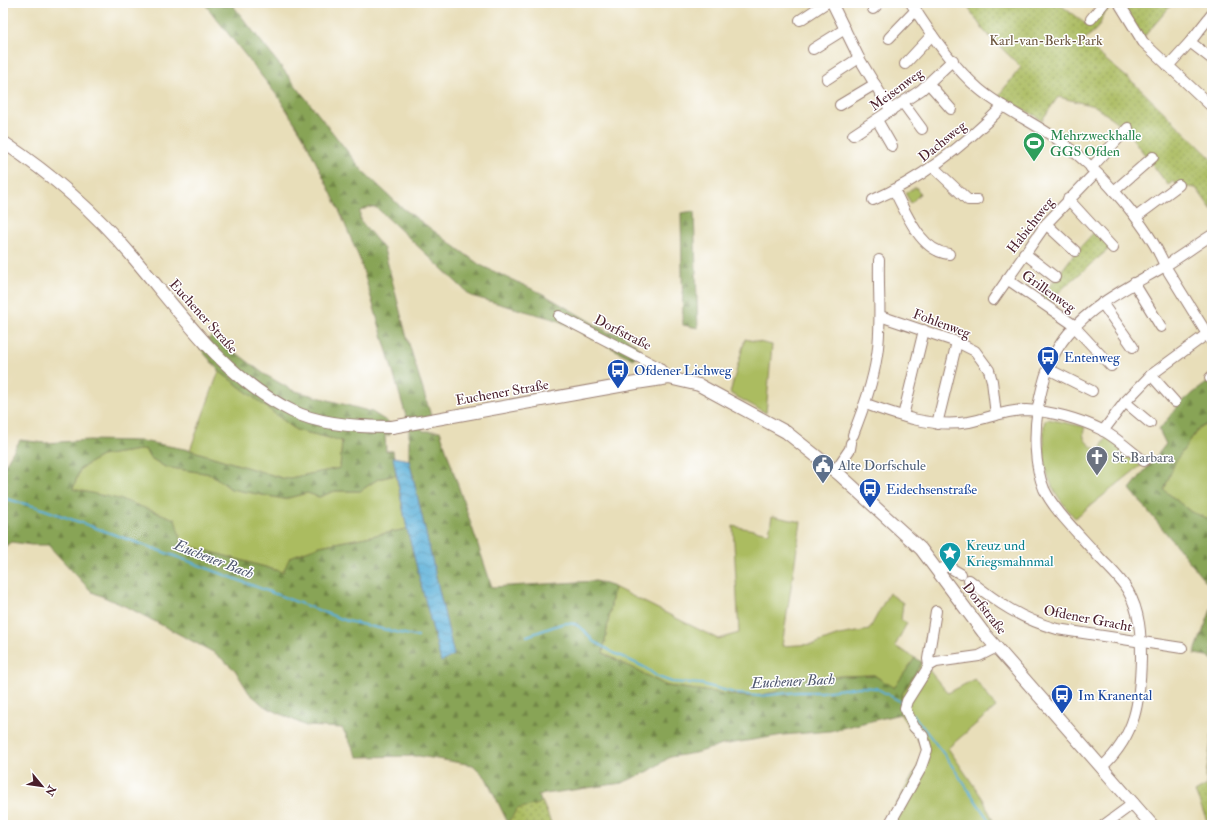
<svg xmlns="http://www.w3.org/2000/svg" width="1215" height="828" font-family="'IM FELL Double Pica',serif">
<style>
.grass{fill:#abbc60;stroke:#7a6e46}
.forest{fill:url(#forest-firs);stroke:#696240}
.park{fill:url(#park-dots);stroke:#7a6e46}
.water{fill:url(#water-waves);stroke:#536882}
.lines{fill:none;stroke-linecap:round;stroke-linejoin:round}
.stream{stroke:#5cb0d8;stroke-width:2}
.minor-casing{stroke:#997e72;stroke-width:12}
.major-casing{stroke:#997e72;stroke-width:14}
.minor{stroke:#fff;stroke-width:10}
.major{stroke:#fff;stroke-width:12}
.labels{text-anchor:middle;stroke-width:3;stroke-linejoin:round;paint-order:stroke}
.park-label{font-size:14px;fill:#6c563e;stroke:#fff}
.street-label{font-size:14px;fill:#4a1f2b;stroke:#fff}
.leisure-label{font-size:14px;fill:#27864d;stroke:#fff;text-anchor:start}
.transit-label{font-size:14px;fill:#164399;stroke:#fff;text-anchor:start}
.worship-label{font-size:14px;fill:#5b616d;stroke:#fff;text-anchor:start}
.service-label{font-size:14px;fill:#4e5e75;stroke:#fff;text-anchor:start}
.culture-label{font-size:14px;fill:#0d838f;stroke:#fff;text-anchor:start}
.water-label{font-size:15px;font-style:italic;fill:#515970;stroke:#fff}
</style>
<defs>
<pattern id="forest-firs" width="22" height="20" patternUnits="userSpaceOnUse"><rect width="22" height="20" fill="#88a456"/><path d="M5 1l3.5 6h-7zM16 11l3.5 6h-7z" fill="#718547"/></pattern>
<pattern id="park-dots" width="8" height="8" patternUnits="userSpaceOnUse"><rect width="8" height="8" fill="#abbc60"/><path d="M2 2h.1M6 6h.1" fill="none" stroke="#8d984f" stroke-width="1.8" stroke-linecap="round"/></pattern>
<pattern id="water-waves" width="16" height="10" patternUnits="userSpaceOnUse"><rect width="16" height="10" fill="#5cb0d8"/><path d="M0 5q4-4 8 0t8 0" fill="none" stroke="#4e8faf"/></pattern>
</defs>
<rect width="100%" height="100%" fill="#fff"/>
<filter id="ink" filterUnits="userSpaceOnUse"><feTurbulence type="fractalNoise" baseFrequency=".025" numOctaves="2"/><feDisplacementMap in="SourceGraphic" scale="8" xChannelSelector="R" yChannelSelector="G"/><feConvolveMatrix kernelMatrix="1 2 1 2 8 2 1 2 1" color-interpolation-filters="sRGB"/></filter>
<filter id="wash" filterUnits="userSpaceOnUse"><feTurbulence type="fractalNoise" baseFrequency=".012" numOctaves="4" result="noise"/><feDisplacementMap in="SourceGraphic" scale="16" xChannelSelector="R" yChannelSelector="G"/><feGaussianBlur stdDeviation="0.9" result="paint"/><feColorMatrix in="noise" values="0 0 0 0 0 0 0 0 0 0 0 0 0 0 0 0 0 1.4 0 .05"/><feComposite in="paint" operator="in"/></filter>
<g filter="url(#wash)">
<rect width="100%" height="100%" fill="#e8deb9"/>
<!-- grass -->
<g class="grass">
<path d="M916,187L920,194L911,203L905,193Z"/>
<path d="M745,339L772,345L766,413L730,393Z"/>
<path d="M219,371L296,430L342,441L340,468L285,479L190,450Z"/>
<path d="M1048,419L1085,427C1080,439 1088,445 1099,451L1107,436L1144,463L1075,518C1053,493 1043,476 1044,442C1044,435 1043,427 1045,420Z"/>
<path d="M1212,422V520L1191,512L1164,490L1175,462L1198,429Z"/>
<path d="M145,449L149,457L165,467L211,474L231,489L284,499L307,493L319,497L335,491H360L378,479L396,475L407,529L320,546L283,572L182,544L73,489L80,469L101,456Z"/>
<path d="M772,516L801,522L782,646L814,644L839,635L869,630L889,593L903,603L901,620L907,623L895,646L915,658L894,689L874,675L791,678L776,692L749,697L667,686L603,653L614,587L718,639L739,633L733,526L769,533Z"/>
<path d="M922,662L948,693L975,679L996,707L948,748L983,799L995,825H885L922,759L923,747L900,714L902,694Z"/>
</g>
<!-- forest -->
<g class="forest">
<path d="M204,3H231L362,170L400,206L480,265L543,294L608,332L622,334L642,350L633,359L557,320L471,296L377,208L369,207L360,211V220L384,249L406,334L431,416L408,423L360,260L336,203L303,136L279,98Z"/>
<path d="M694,211L698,328L683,325L681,213Z"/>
<path d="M213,335L264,374L292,390L372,412L391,424L390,435H385L386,451H393L396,475L378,479L360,491H335L319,497L307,493L284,499L231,489L211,474L165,467L149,457L145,449L101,456L80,469L73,489L123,500L175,519L182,544L283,572L290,557L320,546L407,529L441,661L454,655L409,460V428L421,427L423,431H440L492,587L596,581L614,587L603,653L667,686L749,697L776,692L790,678L874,675L894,688L915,658L922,662L902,694L900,714L830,731L783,735L722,745L695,753L670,757L649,771L622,783L538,795L550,825H509L486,778L473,765L419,756L358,757L342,728L306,726L264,706L249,693L235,670L215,653L129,608L92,592L48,545H31L11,542L3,548V468L20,440L45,443L89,440L142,441L190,450L285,479L340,468L342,441L296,430L219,371L199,347Z"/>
<path d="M1212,379V422L1198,429L1175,462L1164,490L1191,512L1212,520V589L1130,489L1166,444L1159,430L1180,403Z"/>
<path d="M1212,607V660L1208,656L1194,654Z"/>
</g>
<!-- park -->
<g class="park">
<path d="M965,3H1058L1088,26L1111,3H1115L1102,16C1102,28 1091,33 1083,41L1135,84L1212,159V210L1196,188L1189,187L1182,192L1174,181L1168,185L1126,130L1114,120L1095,106L1058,97L1042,120L999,95L1021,67L984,31Z"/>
<path d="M1120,3H1173L1142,39Z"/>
<path d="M1096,230L1111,247L1062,289L1048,304L1040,299L1075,253Z"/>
<path d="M1212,734V825H1209L1195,792L1207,785L1206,776Z"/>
<path d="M542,801L552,825H507L517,809L539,804Z"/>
</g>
<!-- water -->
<path class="water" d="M393,457L409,460L454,655L441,662L407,529Z"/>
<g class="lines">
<!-- stream -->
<g class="stream">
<path d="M3,498L37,507L180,558L347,621L418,637"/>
<path d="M527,636L564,623L575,624L584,630L593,641L614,653L644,667L658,677L672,682L701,684L739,694L759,696L798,692H821L859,687L876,688L903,703"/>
<path d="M913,714L946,757L992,825"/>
</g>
</g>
</g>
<g filter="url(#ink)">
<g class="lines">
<!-- minor casing -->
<g class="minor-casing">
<g id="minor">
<path d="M832,3L859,58L891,111"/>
<path d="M911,3C929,32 953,67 979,89C1005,111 1038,124 1065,145C1099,170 1149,226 1165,266L1212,342"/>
<path d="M1119,3L1143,42L1212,107"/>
<path d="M873,9L879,3"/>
<path d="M1091,19L1104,3"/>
<path d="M800,20L826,3"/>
<path d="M889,38L916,10"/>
<path d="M1190,42L1212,59"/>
<path d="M813,49L845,29"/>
<path d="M905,64L932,35"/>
<path d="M1168,66L1190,42L1212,14"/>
<path d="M827,79L859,58"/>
<path d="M929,84L951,109"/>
<path d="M903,103L922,129"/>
<path d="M840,105L875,84"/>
<path d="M877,120L892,146"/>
<path d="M853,135L921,90L953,60"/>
<path d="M933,167L968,200H977"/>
<path d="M1091,168L1128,128"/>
<path d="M894,190C907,214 920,251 949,254"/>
<path d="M1114,191L1153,157"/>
<path d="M1068,199L1113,248"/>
<path d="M873,200C923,178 965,145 1003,106"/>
<path d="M1136,217L1179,185"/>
<path d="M1046,224L1075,251"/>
<path d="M1024,253L1055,277"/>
<path d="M1007,279L1071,323L1111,366"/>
<path d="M1134,283L1161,327"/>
<path d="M993,300L1046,224L1095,173"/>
<path d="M1102,303L1133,347"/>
<path d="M559,316L658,367L669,378"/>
<path d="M880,316L957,342L975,351L989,370L992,381L996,415"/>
<path d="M1048,369L1092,391"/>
<path d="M1151,375L1175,402"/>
<path d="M1210,378L1212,376"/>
<path d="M1125,402L1150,423"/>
<path d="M866,404C899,416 933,428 969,422C989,418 1006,410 1026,410C1051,411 1080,419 1102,430C1117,438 1131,451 1144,461"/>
<path d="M903,416L924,330"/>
<path d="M937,424L957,342"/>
<path d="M1103,431L1125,402L1151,375L1207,334"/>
<path d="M853,435C863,409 873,383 877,355C882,324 878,292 879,260"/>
<path d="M835,471L850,449L851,443"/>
<path d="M939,570L947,566L961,574"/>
<path d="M969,580C998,603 1021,619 1057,629L1182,648"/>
<path d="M929,666L928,659L936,611"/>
<path d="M1102,767C1136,735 1140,702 1141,658C1141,634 1140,612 1128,591C1121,578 1108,567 1098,556C1082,537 1054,511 1044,489C1034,465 1034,433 1038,407C1043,380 1050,355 1068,334C1094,303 1131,286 1165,266C1181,256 1196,245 1212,235"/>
<path d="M889,825L920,770L927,750L923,736L914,727L905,708L907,701L929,666L936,662L979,656L997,647"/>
<path d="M1104,825L1134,803"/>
</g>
</g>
<!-- major casing -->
<g class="major-casing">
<path id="major" d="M3,142C51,174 95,212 132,256C180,312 224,378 292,411C320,425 362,427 392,427L636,383L669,378L699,385L786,432L840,475L921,549L983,632L1152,825"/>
</g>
<!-- minor -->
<use href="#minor" class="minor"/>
<!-- major -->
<use href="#major" class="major"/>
</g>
</g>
<!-- icons -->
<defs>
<g id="stadium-pin" transform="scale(1.15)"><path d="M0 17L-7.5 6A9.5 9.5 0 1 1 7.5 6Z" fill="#2e9e5b" stroke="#fff"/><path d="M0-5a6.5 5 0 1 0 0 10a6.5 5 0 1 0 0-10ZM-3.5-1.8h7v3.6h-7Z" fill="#fff"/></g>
<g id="bus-pin" transform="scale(1.15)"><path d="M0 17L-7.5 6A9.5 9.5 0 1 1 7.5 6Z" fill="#1a4fb4" stroke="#fff"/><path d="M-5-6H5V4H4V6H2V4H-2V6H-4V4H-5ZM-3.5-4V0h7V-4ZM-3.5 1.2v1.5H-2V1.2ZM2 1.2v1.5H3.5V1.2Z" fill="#fff"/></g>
<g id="church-pin" transform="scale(1.15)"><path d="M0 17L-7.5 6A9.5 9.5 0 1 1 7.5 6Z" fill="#6b7280" stroke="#fff"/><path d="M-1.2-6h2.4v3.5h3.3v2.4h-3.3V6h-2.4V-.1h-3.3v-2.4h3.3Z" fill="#fff"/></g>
<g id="civic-pin" transform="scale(1.15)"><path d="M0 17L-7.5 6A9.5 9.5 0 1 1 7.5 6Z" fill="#5c6f8a" stroke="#fff"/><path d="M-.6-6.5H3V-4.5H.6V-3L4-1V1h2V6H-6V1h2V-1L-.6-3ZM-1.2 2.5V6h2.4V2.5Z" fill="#fff"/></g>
<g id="sight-pin" transform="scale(1.15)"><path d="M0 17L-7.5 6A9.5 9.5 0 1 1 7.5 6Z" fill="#0f9aa8" stroke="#fff"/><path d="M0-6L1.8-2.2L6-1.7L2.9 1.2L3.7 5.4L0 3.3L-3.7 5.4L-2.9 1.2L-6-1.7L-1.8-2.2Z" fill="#fff"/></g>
</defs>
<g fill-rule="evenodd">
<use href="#stadium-pin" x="1034" y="143"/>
<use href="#bus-pin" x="1048" y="357"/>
<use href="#bus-pin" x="618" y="370"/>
<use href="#church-pin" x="1097" y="457"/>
<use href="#civic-pin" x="823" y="465"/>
<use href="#bus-pin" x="870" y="489"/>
<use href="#sight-pin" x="950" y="553"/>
<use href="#bus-pin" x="1062" y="695"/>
</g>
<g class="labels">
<!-- park labels -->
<g class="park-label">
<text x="1046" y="45">Karl-van-Berk-Park</text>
</g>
<!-- street labels -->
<g class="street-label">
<text transform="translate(896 89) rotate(-36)" y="5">Meisenweg</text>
<text transform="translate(942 141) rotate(-39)" y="5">Dachsweg</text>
<text transform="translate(1030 225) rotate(-52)" y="5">Habichtweg</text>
<text transform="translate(1049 291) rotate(35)" y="5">Grillenweg</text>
<text transform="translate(204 316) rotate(48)" y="5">Euchener Straße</text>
<text transform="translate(942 323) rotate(20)" y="5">Fohlenweg</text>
<text transform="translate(623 332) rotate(27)" y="5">Dorfstraße</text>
<text transform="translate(502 392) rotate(-10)" y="5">Euchener Straße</text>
<text transform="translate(985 608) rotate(52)" y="5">Dorfstraße</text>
<text transform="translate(1088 618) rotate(11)" y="5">Ofdener Gracht</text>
</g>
<!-- leisure labels -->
<g class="leisure-label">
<text x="1050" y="140">Mehrzweckhalle<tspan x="1050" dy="16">GGS Ofden</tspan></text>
</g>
<!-- transit labels -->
<g class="transit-label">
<text x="1064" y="362">Entenweg</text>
<text x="634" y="375">Ofdener Lichweg</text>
<text x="886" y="494">Eidechsenstraße</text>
<text x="1078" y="700">Im Kranental</text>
</g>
<!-- worship labels -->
<g class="worship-label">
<text x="1112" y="462">St. Barbara</text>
</g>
<!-- service labels -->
<g class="service-label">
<text x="838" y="470">Alte Dorfschule</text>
</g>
<!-- culture labels -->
<g class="culture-label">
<text x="966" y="550">Kreuz und<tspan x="966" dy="16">Kriegsmahnmal</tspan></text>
</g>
<!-- water labels -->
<g class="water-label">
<text transform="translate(214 559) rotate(21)" y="5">Euchener Bach</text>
<text transform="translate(793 681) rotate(-3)" y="5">Euchener Bach</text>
</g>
</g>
<!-- margin -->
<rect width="1215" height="828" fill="none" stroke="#fff" stroke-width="16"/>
<!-- north arrow -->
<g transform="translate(42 786) rotate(119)" stroke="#ffffff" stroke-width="3" paint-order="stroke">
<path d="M0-3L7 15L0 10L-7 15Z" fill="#4a1f2b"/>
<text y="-6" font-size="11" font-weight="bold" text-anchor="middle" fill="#4a1f2b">N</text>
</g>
</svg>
